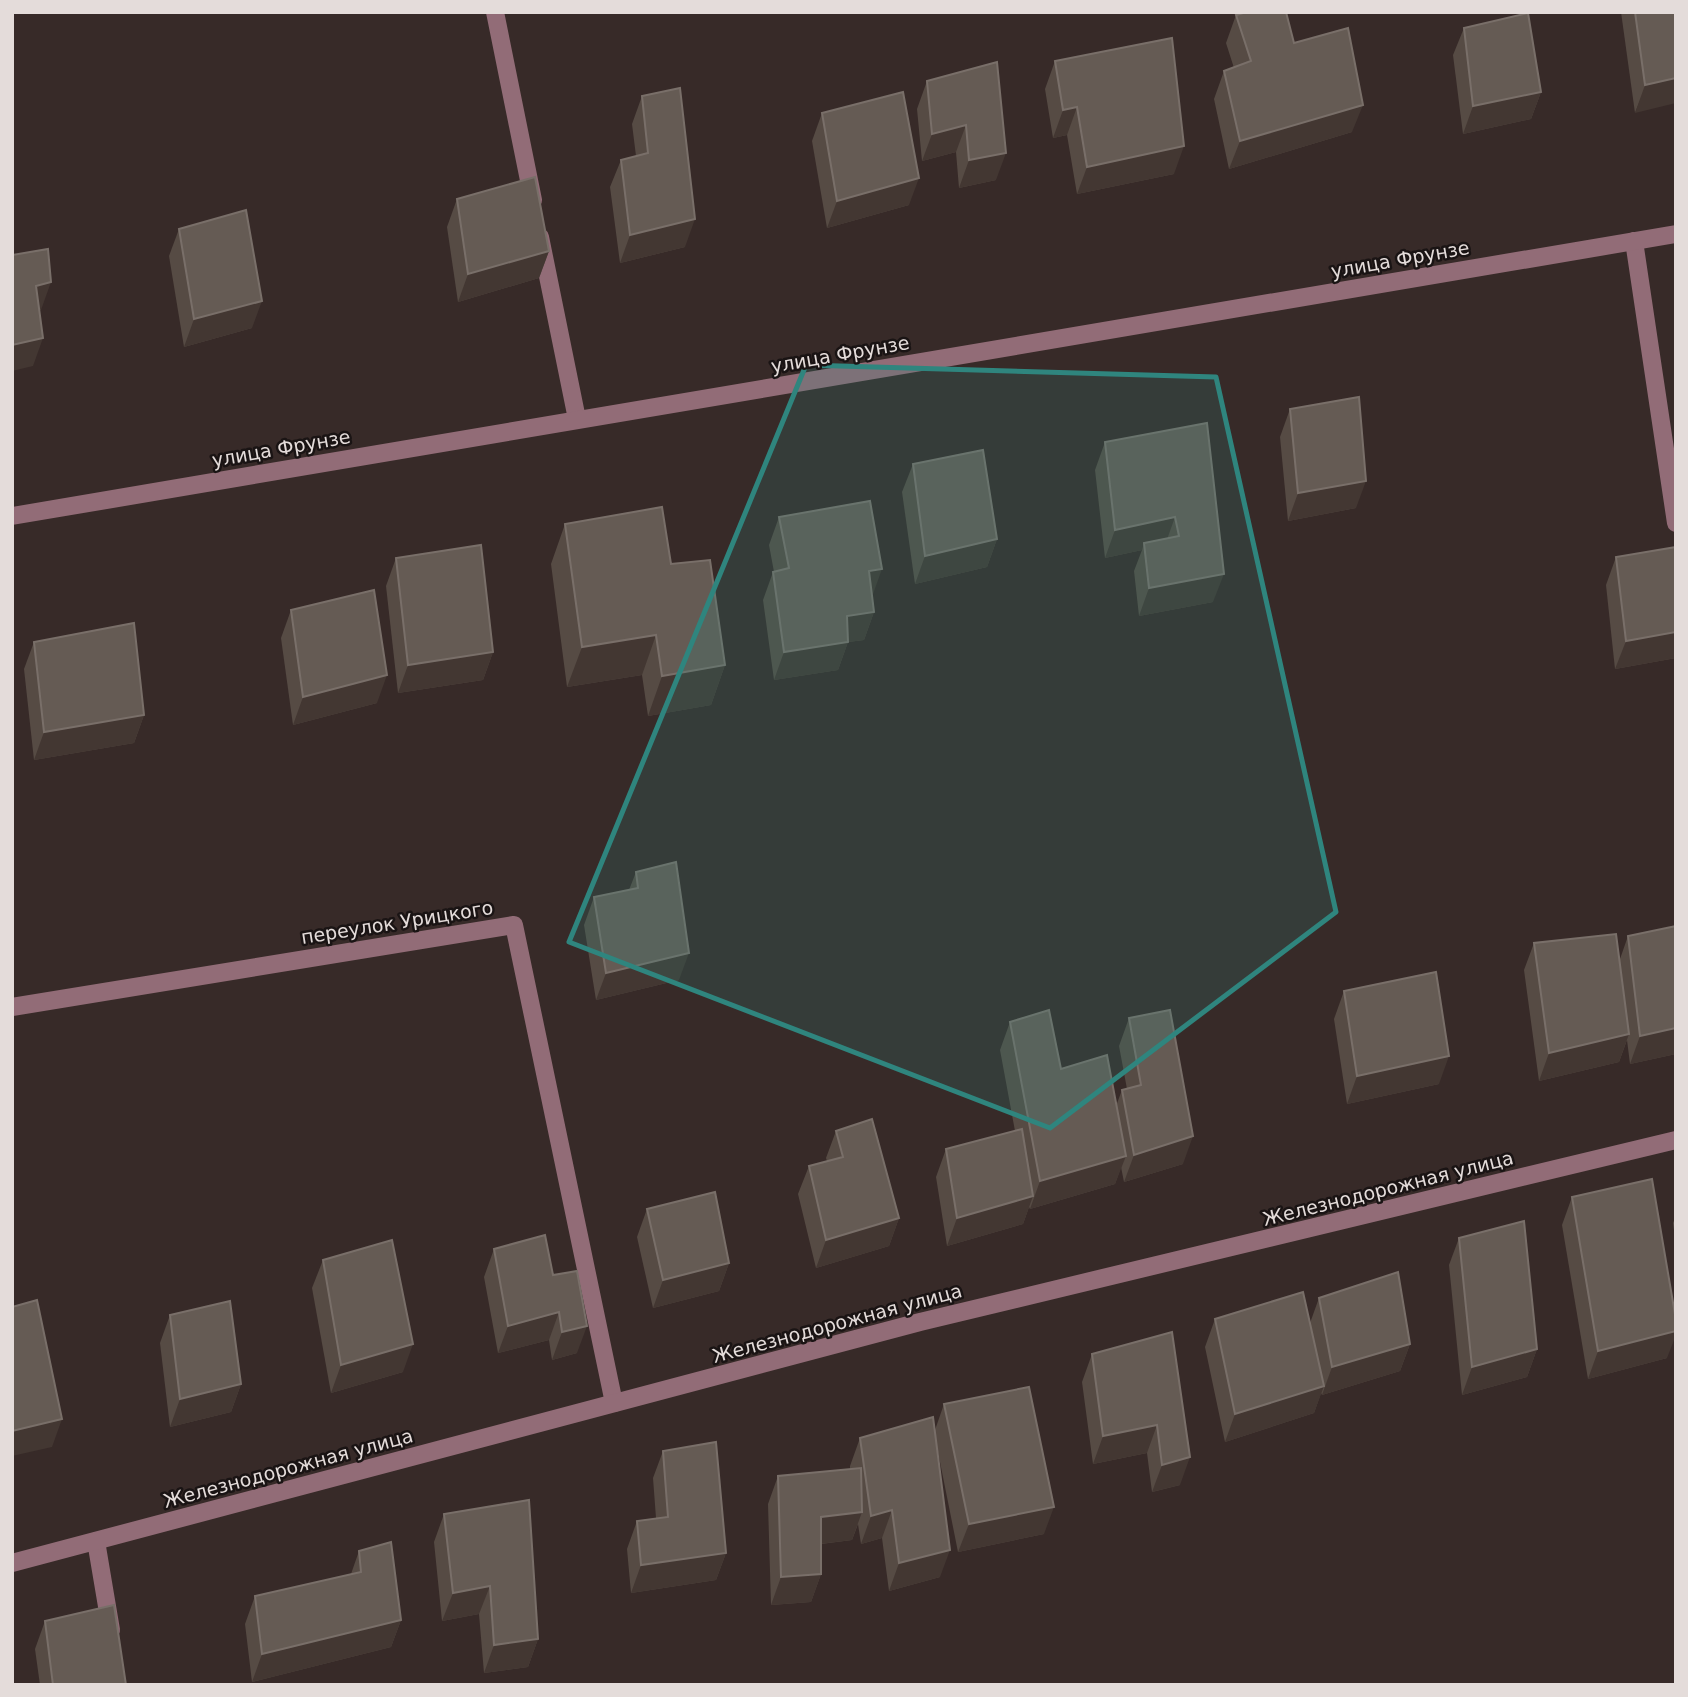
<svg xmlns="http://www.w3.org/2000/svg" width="1688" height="1697" font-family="'DejaVu Sans',sans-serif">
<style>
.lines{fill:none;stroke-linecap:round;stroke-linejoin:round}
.minor{stroke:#926c77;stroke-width:18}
.wall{fill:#564b44}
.shaded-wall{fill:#433732}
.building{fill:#655b54;stroke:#796f69;stroke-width:2}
.marked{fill:#2f857e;fill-opacity:0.2;stroke:#2f857e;stroke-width:5;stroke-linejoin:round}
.labels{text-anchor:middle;stroke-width:5;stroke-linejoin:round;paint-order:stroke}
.street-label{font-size:19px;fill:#e4dcda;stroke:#1a1414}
</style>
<rect width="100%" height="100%" fill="#372a28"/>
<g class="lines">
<!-- minor -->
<g class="minor">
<path d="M495,12L533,200"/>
<path d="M540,237L577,419"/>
<path d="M1634,241L1676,523"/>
<path d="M12,516L1676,234"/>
<path d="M12,1007L514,925L614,1403"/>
<path d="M96,1541L111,1630"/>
<path d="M12,1563L920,1322L1676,1140"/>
</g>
</g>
<!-- wall -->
<g class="wall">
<path d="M1621,12H1676L1635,113Z"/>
<path d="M1236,15L1294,43L1352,132L1229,169L1214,99L1224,71L1234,68L1226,43Z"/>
<path d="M1464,28L1541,92L1531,119L1463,134L1453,55Z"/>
<path d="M1055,61L1174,174L1077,194L1067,135L1053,138L1045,89Z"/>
<path d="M997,62L996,180L959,188L956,152L922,161L917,109L927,81Z"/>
<path d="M642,96L685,247L620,263L610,187L621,160L636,156L632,124Z"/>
<path d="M822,113L909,205L827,228L812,141Z"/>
<path d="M457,199L549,251L539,278L458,302L447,227Z"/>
<path d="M179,229L252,328L184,347L169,256Z"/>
<path d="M1290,409L1356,508L1288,521L1280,437Z"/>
<path d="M1207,423L1213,602L1139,616L1134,571L1142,550L1105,558L1095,470L1105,442Z"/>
<path d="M913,464L997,539L987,567L915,584L902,492Z"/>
<path d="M779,517L872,596L874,612L864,640L848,642L838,670L774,680L763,600L773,572H774L769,545Z"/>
<path d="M565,524L671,564L725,665L711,705L648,716L642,675L567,687L551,564Z"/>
<path d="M1676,547V658L1615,669L1606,585L1616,557Z"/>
<path d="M396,558L493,652L483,680L398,693L386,586Z"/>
<path d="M291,610L377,703L293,725L281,638Z"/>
<path d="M34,642L144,715L134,743L34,760L24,669Z"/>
<path d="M636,872L679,980L596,1000L584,925L594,897L629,890Z"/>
<path d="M1628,936L1676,1054L1630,1064L1627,1040L1619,1062L1539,1081L1524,970L1534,943L1620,959Z"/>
<path d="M1344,991L1439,1084L1347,1104L1334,1019Z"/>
<path d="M1129,1018L1183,1164L1124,1182L1121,1167L1115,1184L1030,1209L1029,1207L1023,1224L947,1246L936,1177L946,1149L1015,1131L1000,1050L1010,1022L1061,1069L1116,1106L1122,1090L1127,1089L1119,1046Z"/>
<path d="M836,1131L899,1218L889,1246L816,1268L798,1194L809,1166L827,1161L826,1158Z"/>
<path d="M1572,1197L1667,1358L1588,1379L1562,1225Z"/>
<path d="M647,1209L729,1263L719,1291L653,1308L637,1237Z"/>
<path d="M1676,1216V1246L1673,1223Z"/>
<path d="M1459,1238L1537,1349L1527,1377L1462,1395L1449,1265Z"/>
<path d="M494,1249L553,1275L577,1353L552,1360L549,1340L498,1353L484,1277Z"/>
<path d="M323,1260L403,1372L331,1393L312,1288Z"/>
<path d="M1319,1298L1410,1344L1400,1371L1322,1395L1321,1393L1314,1413L1225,1442L1205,1347L1215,1319L1310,1323Z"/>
<path d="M170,1315L241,1384L231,1412L170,1427L160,1343Z"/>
<path d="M1172,1332L1180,1485L1152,1492L1147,1453L1093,1464L1082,1382L1092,1354Z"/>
<path d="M944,1404L1044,1534L958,1552L937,1447L940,1577L889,1591L882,1538L861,1544L858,1524L852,1540L821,1544V1574L811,1602L771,1605L768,1504L778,1476L850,1469V1466L860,1438L935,1430Z"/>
<path d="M663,1451L726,1553L716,1580L631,1593L627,1549L637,1521L656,1518L653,1478Z"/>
<path d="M444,1514L538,1639L528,1667L484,1673L479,1614L442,1621L434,1542Z"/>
<path d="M359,1551L401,1620L391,1647L252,1682L245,1624L255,1596L351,1574Z"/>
<path d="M45,1621L126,1685H40L35,1649Z"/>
</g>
<!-- shaded-wall -->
<g class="shaded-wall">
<path d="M1676,78V103L1635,113L1645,85Z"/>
<path d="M1541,92L1531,119L1463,134L1473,106Z"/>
<path d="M1363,105L1352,132L1229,169L1240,141Z"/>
<path d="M1077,107L1067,135L1053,138L1063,110Z"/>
<path d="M966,125L956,152L922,161L932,134Z"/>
<path d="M1184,146L1174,174L1077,194L1087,167Z"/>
<path d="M1006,153L996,180L959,188L969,160Z"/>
<path d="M919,178L909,205L827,228L837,201Z"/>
<path d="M695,219L685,247L620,263L630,235Z"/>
<path d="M549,251L539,278L458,302L468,274Z"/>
<path d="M51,282L41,310L26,313L36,286Z"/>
<path d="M262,301L252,328L184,347L194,319Z"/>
<path d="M43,338L33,366L12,371V345Z"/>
<path d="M1366,481L1356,508L1288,521L1298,493Z"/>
<path d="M1175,517L1165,545L1144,543L1142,550L1105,558L1115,530Z"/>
<path d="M997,539L987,567L915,584L925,556Z"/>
<path d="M882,569L872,597L869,571Z"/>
<path d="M1224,574L1213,602L1139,616L1149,588Z"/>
<path d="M874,612L864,640L848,642L838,670L774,680L784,652L847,616Z"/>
<path d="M1676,632V658L1615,669L1626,641Z"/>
<path d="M656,635L642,675L567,687L582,647Z"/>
<path d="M493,652L483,680L398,693L408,665Z"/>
<path d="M725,665L711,705L648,716L662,676Z"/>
<path d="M387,675L377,703L293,725L303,697Z"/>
<path d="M144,715L134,743L34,760L44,732Z"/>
<path d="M689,953L679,980L596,1000L606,973Z"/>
<path d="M1676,1028V1054L1630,1064L1640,1036Z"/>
<path d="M1629,1034L1619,1062L1539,1081L1549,1053Z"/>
<path d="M1449,1056L1439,1084L1347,1104L1357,1076Z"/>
<path d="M1193,1136L1183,1164L1124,1182L1134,1155Z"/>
<path d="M1126,1156L1115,1184L1030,1209L1040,1181Z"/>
<path d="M1033,1196L1023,1224L947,1246L957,1218Z"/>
<path d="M899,1218L889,1246L816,1268L826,1240Z"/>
<path d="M729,1263L719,1291L653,1308L663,1280Z"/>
<path d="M559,1312L549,1340L498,1353L508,1326Z"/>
<path d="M587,1326L577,1353L552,1360L562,1332Z"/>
<path d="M1676,1331V1335L1667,1358L1588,1379L1598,1351Z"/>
<path d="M413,1344L403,1372L331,1393L341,1365Z"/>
<path d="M1410,1344L1400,1371L1322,1395L1332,1367Z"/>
<path d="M1537,1349L1527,1377L1462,1395L1472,1367Z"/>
<path d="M241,1384L231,1412L170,1427L180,1399Z"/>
<path d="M1324,1386L1314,1413L1225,1442L1235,1414Z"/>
<path d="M62,1419L52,1447L12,1456V1431Z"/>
<path d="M1157,1425L1147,1453L1093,1464L1103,1436Z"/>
<path d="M1190,1457L1180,1485L1152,1492L1162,1465Z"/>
<path d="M1054,1507L1044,1534L958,1552L969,1524Z"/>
<path d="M892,1510L882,1538L861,1544L871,1516Z"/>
<path d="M862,1512L852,1540L811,1545L821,1517Z"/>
<path d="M950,1550L940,1577L889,1591L899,1563Z"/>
<path d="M726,1553L716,1580L631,1593L641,1565Z"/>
<path d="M821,1574L811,1602L771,1605L781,1577Z"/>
<path d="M490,1586L479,1614L442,1621L453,1593Z"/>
<path d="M401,1620L391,1647L252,1682L262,1654Z"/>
<path d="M538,1639L528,1667L484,1673L494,1645Z"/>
</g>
<!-- building -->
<g class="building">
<path d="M1247,12H1286L1294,43L1348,28L1363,105L1240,141L1224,71L1251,61L1236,15Z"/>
<path d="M1635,12H1676V78L1645,85Z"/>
<path d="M1528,13L1541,92L1473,106L1464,28Z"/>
<path d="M1172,38L1184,146L1087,167L1077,107L1063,110L1055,61Z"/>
<path d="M997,62L1006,153L969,160L966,125L932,134L927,81Z"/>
<path d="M680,88L695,219L630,235L621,160L648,153L642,96Z"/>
<path d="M903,92L919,178L837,201L822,113Z"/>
<path d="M535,177L549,251L468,274L457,199Z"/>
<path d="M246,210L262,301L194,319L179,229Z"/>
<path d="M48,249L51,282L36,286L43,338L12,345V255Z"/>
<path d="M1359,397L1366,481L1298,493L1290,409Z"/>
<path d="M1207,423L1224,574L1149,588L1144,543L1179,536L1175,517L1115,530L1105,442Z"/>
<path d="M983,450L997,539L925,556L913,464Z"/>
<path d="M870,501L882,569L869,571L874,612L847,616L848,642L784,652L773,572L789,568L779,517Z"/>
<path d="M662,507L671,564L710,560L725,665L662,676L656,635L582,647L565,524Z"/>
<path d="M481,545L493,652L408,665L396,558Z"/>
<path d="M1676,547V632L1626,641L1616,557Z"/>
<path d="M374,590L387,675L303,697L291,610Z"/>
<path d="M134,623L144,715L44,732L34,642Z"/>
<path d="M676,862L689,953L606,973L594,897L638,888L636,872Z"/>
<path d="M1676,926V1028L1640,1036L1628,936Z"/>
<path d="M1616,934L1629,1034L1549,1053L1534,943Z"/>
<path d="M1436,972L1449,1056L1357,1076L1344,991Z"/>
<path d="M1049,1010L1061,1069L1107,1055L1126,1156L1040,1181L1010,1022Z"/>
<path d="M1170,1010L1193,1136L1134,1155L1122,1090L1141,1085L1129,1018Z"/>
<path d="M872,1119L899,1218L826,1240L809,1166L843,1157L836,1131Z"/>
<path d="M1022,1129L1033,1196L957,1218L946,1149Z"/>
<path d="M1652,1179L1676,1320V1331L1598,1351L1572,1197Z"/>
<path d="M715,1192L729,1263L663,1280L647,1209Z"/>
<path d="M1524,1221L1537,1349L1472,1367L1459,1238Z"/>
<path d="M545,1235L553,1275L577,1271L587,1326L562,1332L559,1312L508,1326L494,1249Z"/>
<path d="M392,1240L413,1344L341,1365L323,1260Z"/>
<path d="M1398,1272L1410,1344L1332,1367L1319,1298Z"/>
<path d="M1303,1292L1324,1386L1235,1414L1215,1319Z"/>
<path d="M37,1300L62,1419L12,1431V1307Z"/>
<path d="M230,1301L241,1384L180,1399L170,1315Z"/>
<path d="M1172,1332L1190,1457L1162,1465L1157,1425L1103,1436L1092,1354Z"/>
<path d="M1029,1387L1054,1507L969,1524L944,1404Z"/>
<path d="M933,1417L950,1550L899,1563L892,1510L871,1516L860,1438Z"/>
<path d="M716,1442L726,1553L641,1565L637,1521L668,1517L663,1451Z"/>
<path d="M861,1468L862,1512L821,1517V1574L781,1577L778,1476Z"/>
<path d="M529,1500L538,1639L494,1645L490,1586L453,1593L444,1514Z"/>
<path d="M391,1542L401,1620L262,1654L255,1596L361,1572L359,1551Z"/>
<path d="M114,1605L126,1685H53L45,1621Z"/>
</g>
<!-- marked area -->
<path class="marked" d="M806,365L1216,377L1336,912L1050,1128L569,942Z"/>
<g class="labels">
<!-- street labels -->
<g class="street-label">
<text transform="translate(1400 259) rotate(-10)" y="7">улица Фрунзе</text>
<text transform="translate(840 354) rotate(-10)" y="7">улица Фрунзе</text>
<text transform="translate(281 448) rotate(-10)" y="7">улица Фрунзе</text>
<text transform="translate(397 922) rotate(-9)" y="7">переулок Урицкого</text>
<text transform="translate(1388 1188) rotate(-14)" y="7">Железнодорожная улица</text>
<text transform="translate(837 1323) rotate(-15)" y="7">Железнодорожная улица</text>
<text transform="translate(288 1468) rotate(-15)" y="7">Железнодорожная улица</text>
</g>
</g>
<!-- border -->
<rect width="1688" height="1697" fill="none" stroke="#e4dcda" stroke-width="28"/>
</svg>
